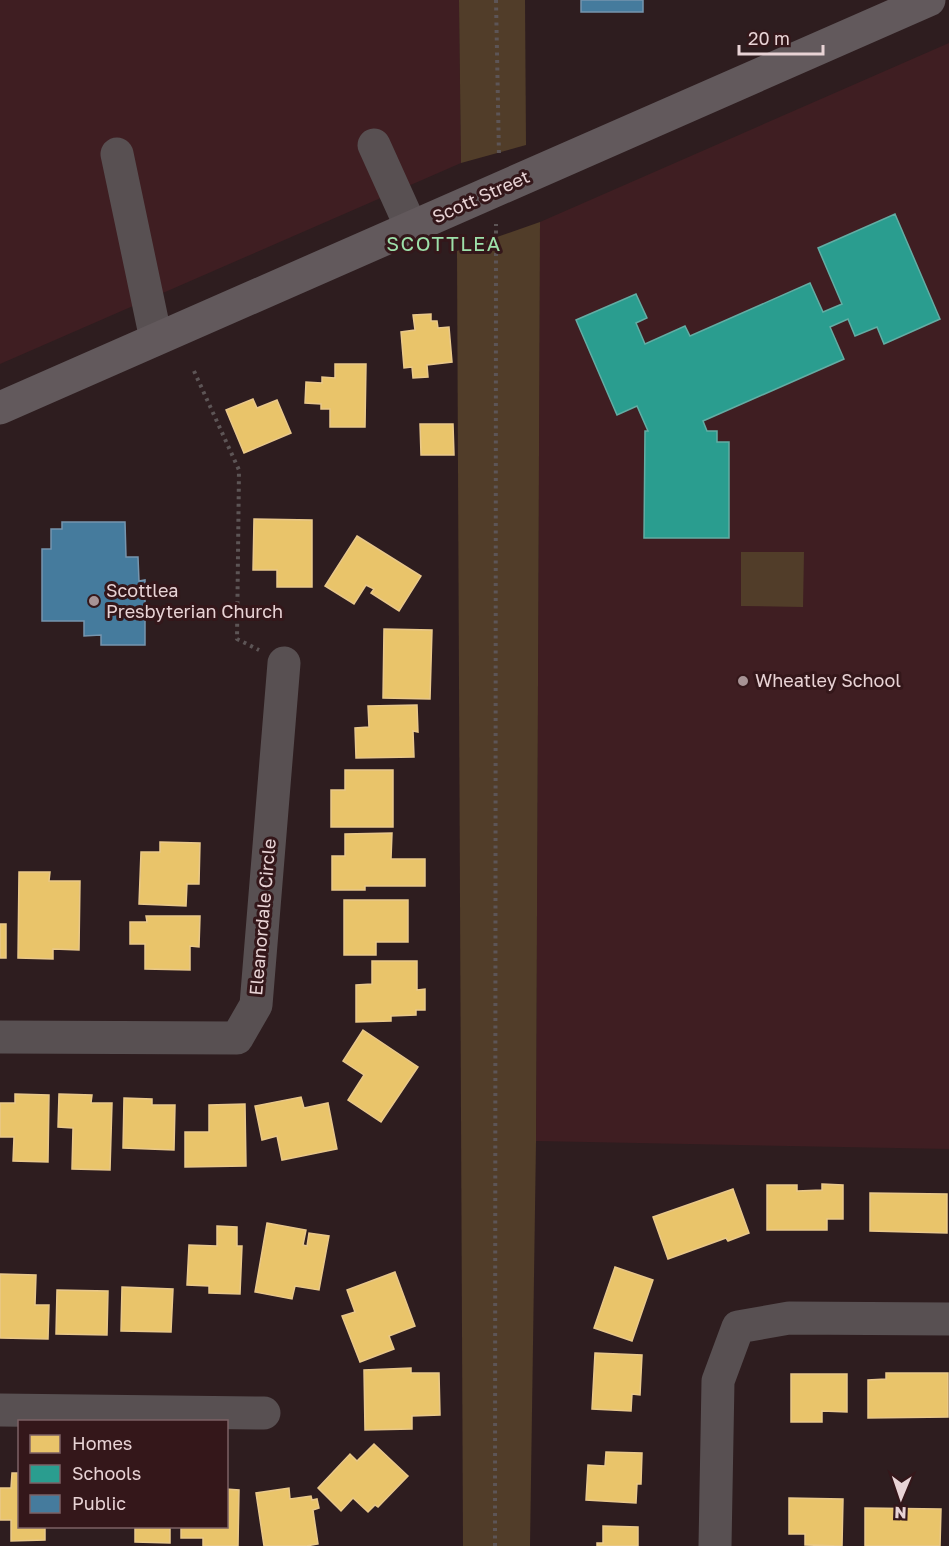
<svg xmlns="http://www.w3.org/2000/svg" width="949" height="1546" font-family="'Golos Text',sans-serif">
<style>
.built{fill:#3f1e22}
.green{fill:#513d29}
.homes{fill:#e9c46a;stroke:#e9c88a;stroke-width:1.5}
.schools{fill:#2a9d8f;stroke:#63ada4;stroke-width:1.5}
.public{fill:#457b9d;stroke:#7695ae;stroke-width:1.5}
.lines{fill:none;stroke-linecap:round;stroke-linejoin:round}
.path{stroke:#5d5556;stroke-width:4;stroke-dasharray:3 4.5;stroke-linecap:butt}
.minor{stroke:#585052;stroke-width:33}
.major{stroke:#62595c;stroke-width:33}
.poi-dot{fill:#a79395;stroke:#34171a;stroke-width:2}
.labels{text-anchor:middle;stroke-width:6;stroke-linejoin:round;paint-order:stroke}
.street-label{font-size:18px;fill:#e8d3d5;stroke:#34171a}
.poi-label{font-size:18px;fill:#e8d3d5;stroke:#34171a;text-anchor:start}
.neighbourhood-label{font-size:20px;letter-spacing:1.5px;fill:#9de0aa;stroke:#34171a}
</style>
<rect width="100%" height="100%" fill="#2e1d1f"/>
<!-- built -->
<g class="built">
<path d="M0,0H459L461,163L0,364Z"/>
<path d="M949,43V1149L536,1141L540,222Z"/>
</g>
<!-- green -->
<g class="green">
<path d="M459,0H525L526,145L461,163Z"/>
<path d="M540,222L536,1141L530,1546H463L457,251Z"/>
<path d="M741,552H804L803,607L741,606Z"/>
</g>
<!-- homes -->
<g class="homes">
<path d="M431,314V321H437L438,328L449,327L452,362L427,365L428,377L413,378L412,367L404,368L401,332L415,330L413,315Z"/>
<path d="M335,364H366L365,427H330V409H321V404L305,403L306,382L322,383V377L335,378Z"/>
<path d="M253,399L257,408L277,400L291,433L244,453L226,410Z"/>
<path d="M420,424H453L454,455H421Z"/>
<path d="M254,519L312,520V587H277V570H253Z"/>
<path d="M357,536L421,576L399,611L371,593L374,589L366,585L354,604L325,586Z"/>
<path d="M384,629L432,630L430,699L383,698Z"/>
<path d="M417,705L418,732L413,731L414,757L356,758L355,728L369,727L368,706Z"/>
<path d="M345,770H393V827H331V790H345Z"/>
<path d="M392,833L391,859H425V886H365V890H332V856H345V834Z"/>
<path d="M160,842L200,843L199,884H187L186,906L139,904L141,852H160Z"/>
<path d="M19,872H50L49,881H80L79,950L53,949V959L18,958Z"/>
<path d="M344,900H408V942H376V955H344Z"/>
<path d="M146,916H200L199,947L190,946V970L145,969V944H130V922H147Z"/>
<rect x="0" y="924" width="6" height="34"/>
<path d="M372,961H417V990L425,989V1010H416V1015L391,1016V1021L356,1022V985L372,984Z"/>
<path d="M363,1030L418,1067L381,1122L348,1100L364,1075L343,1061Z"/>
<path d="M15,1094L49,1095L48,1162L13,1161L14,1137H0V1103H15Z"/>
<path d="M59,1094L92,1095L91,1103H112L110,1170L72,1169L73,1128L58,1127Z"/>
<path d="M301,1097L304,1108L328,1103L337,1149L282,1160L277,1136L262,1140L255,1106Z"/>
<path d="M124,1098L152,1099V1105H175L174,1150L123,1148Z"/>
<path d="M245,1104L246,1166L185,1167V1132H209V1105Z"/>
<path d="M822,1184L843,1185V1219H827V1230H767V1185H797V1191L822,1190Z"/>
<path d="M733,1189L749,1233L728,1241L726,1238L668,1259L653,1217Z"/>
<path d="M870,1193L947,1194V1233L870,1231Z"/>
<path d="M267,1223L306,1230L303,1245L307,1246L309,1233L329,1236L319,1290L295,1286L292,1299L255,1292Z"/>
<path d="M217,1226L237,1227V1246H242L240,1294L209,1293V1286L187,1285L189,1245L217,1246Z"/>
<path d="M615,1267L653,1280L632,1341L594,1328Z"/>
<path d="M395,1272L415,1326L389,1336L394,1349L360,1362L342,1316L355,1312L347,1290Z"/>
<path d="M0,1274L36,1275L35,1305H49L48,1339L0,1338Z"/>
<path d="M122,1287L173,1289L171,1332L121,1331Z"/>
<path d="M57,1290L108,1291L107,1335L56,1334Z"/>
<path d="M595,1353L642,1355L640,1395L632,1394L631,1411L592,1409Z"/>
<path d="M411,1368V1373H439L440,1415L412,1416V1429L365,1430L364,1370Z"/>
<path d="M886,1373H948V1417L868,1418V1380L886,1379Z"/>
<path d="M791,1374H847V1412L822,1411V1422H791Z"/>
<path d="M374,1444L408,1476L378,1507L375,1505L368,1512L353,1498L341,1511L318,1488L350,1454L357,1461Z"/>
<path d="M606,1452L642,1453L641,1484H637L636,1503L586,1500L588,1465L605,1466Z"/>
<path d="M12,1473H20V1526H45V1540L11,1541V1520H0V1488H11Z"/>
<path d="M289,1488L290,1499L311,1496L312,1500L317,1499L319,1508L313,1510L318,1544L306,1546H264L256,1493Z"/>
<path d="M226,1489L239,1490L238,1546H203V1538H181V1526H226Z"/>
<path d="M789,1498L843,1499L842,1546L805,1545V1534H789Z"/>
<path d="M865,1508L941,1509L940,1546H865Z"/>
<path d="M135,1526H170V1543L135,1542Z"/>
<path d="M603,1526L638,1527V1546H597V1543H603Z"/>
</g>
<!-- schools -->
<path class="schools" d="M895,214L940,319L884,344L877,327L855,336L848,319L830,327L844,359L703,421L707,431H717V442H729V538H644L645,431H648L637,406L617,415L576,320L636,294L647,318L636,323L645,344L685,326L690,336L810,283L823,312L842,304L818,248Z"/>
<!-- public -->
<g class="public">
<rect x="581" y="0" width="62" height="12"/>
<path d="M62,522H125L126,557H138L139,581L145,580V645H101V635L84,636V621H42V549H51V529H62Z"/>
</g>
<g class="lines">
<!-- path -->
<g class="path">
<path d="M496,0L499,156"/>
<path d="M194,371L239,470L237,639L259,650"/>
<path d="M495,1546L496,224"/>
</g>
<!-- minor -->
<g class="minor">
<path d="M374,145L411,227"/>
<path d="M117,154L156,339"/>
<path d="M0,1037L237,1038L256,1005L284,663"/>
<path d="M0,1410L264,1413"/>
<path d="M715,1546L718,1381L738,1327L789,1318L949,1319"/>
</g>
<!-- major -->
<path class="major" d="M0,408L929,0"/>
</g>
<!-- markers -->
<g class="poi-dot">
<circle cx="94" cy="601" r="6"/>
<circle cx="743" cy="681" r="6"/>
</g>
<g class="labels">
<!-- street labels -->
<g class="street-label">
<text transform="translate(481 197) rotate(-24)" y="6">Scott Street</text>
<text transform="translate(263 917) rotate(-85)" y="6">Eleanordale Circle</text>
</g>
<!-- poi labels -->
<g class="poi-label">
<text x="106" y="597">Scottlea<tspan x="106" dy="21">Presbyterian Church</tspan></text>
<text x="755" y="687">Wheatley School</text>
</g>
<!-- neighbourhood labels -->
<g class="neighbourhood-label">
<text x="444" y="251">SCOTTLEA</text>
</g>
</g>
<!-- legend -->
<rect x="18" y="1420" width="210" height="108" fill="#34171a" stroke="#7c6265" stroke-width="1.5"/>
<rect x="30" y="1435" width="30" height="18" fill="#e9c46a" stroke="#7c6265" stroke-width="1.5"/>
<text x="72" y="1450" font-size="18" fill="#e8d3d5">Homes</text>
<rect x="30" y="1465" width="30" height="18" fill="#2a9d8f" stroke="#7c6265" stroke-width="1.5"/>
<text x="72" y="1480" font-size="18" fill="#e8d3d5">Schools</text>
<rect x="30" y="1495" width="30" height="18" fill="#457b9d" stroke="#7c6265" stroke-width="1.5"/>
<text x="72" y="1510" font-size="18" fill="#e8d3d5">Public</text>
<!-- north arrow -->
<g transform="translate(901 1498) rotate(182)" stroke="#34171a" stroke-width="4.5" paint-order="stroke">
<path d="M0-4.5L10 22L0 15L-10 22Z" fill="#e8d3d5"/>
<text y="-9" font-size="16" font-weight="bold" text-anchor="middle" fill="#e8d3d5">N</text>
</g>
<!-- scale -->
<path d="M739 45v9h84v-9" fill="none" stroke="#e8d3d5" stroke-width="3"/>
<text x="748" y="45" font-size="18" fill="#e8d3d5" stroke="#34171a" stroke-width="4.5" paint-order="stroke">20 m</text>
</svg>
